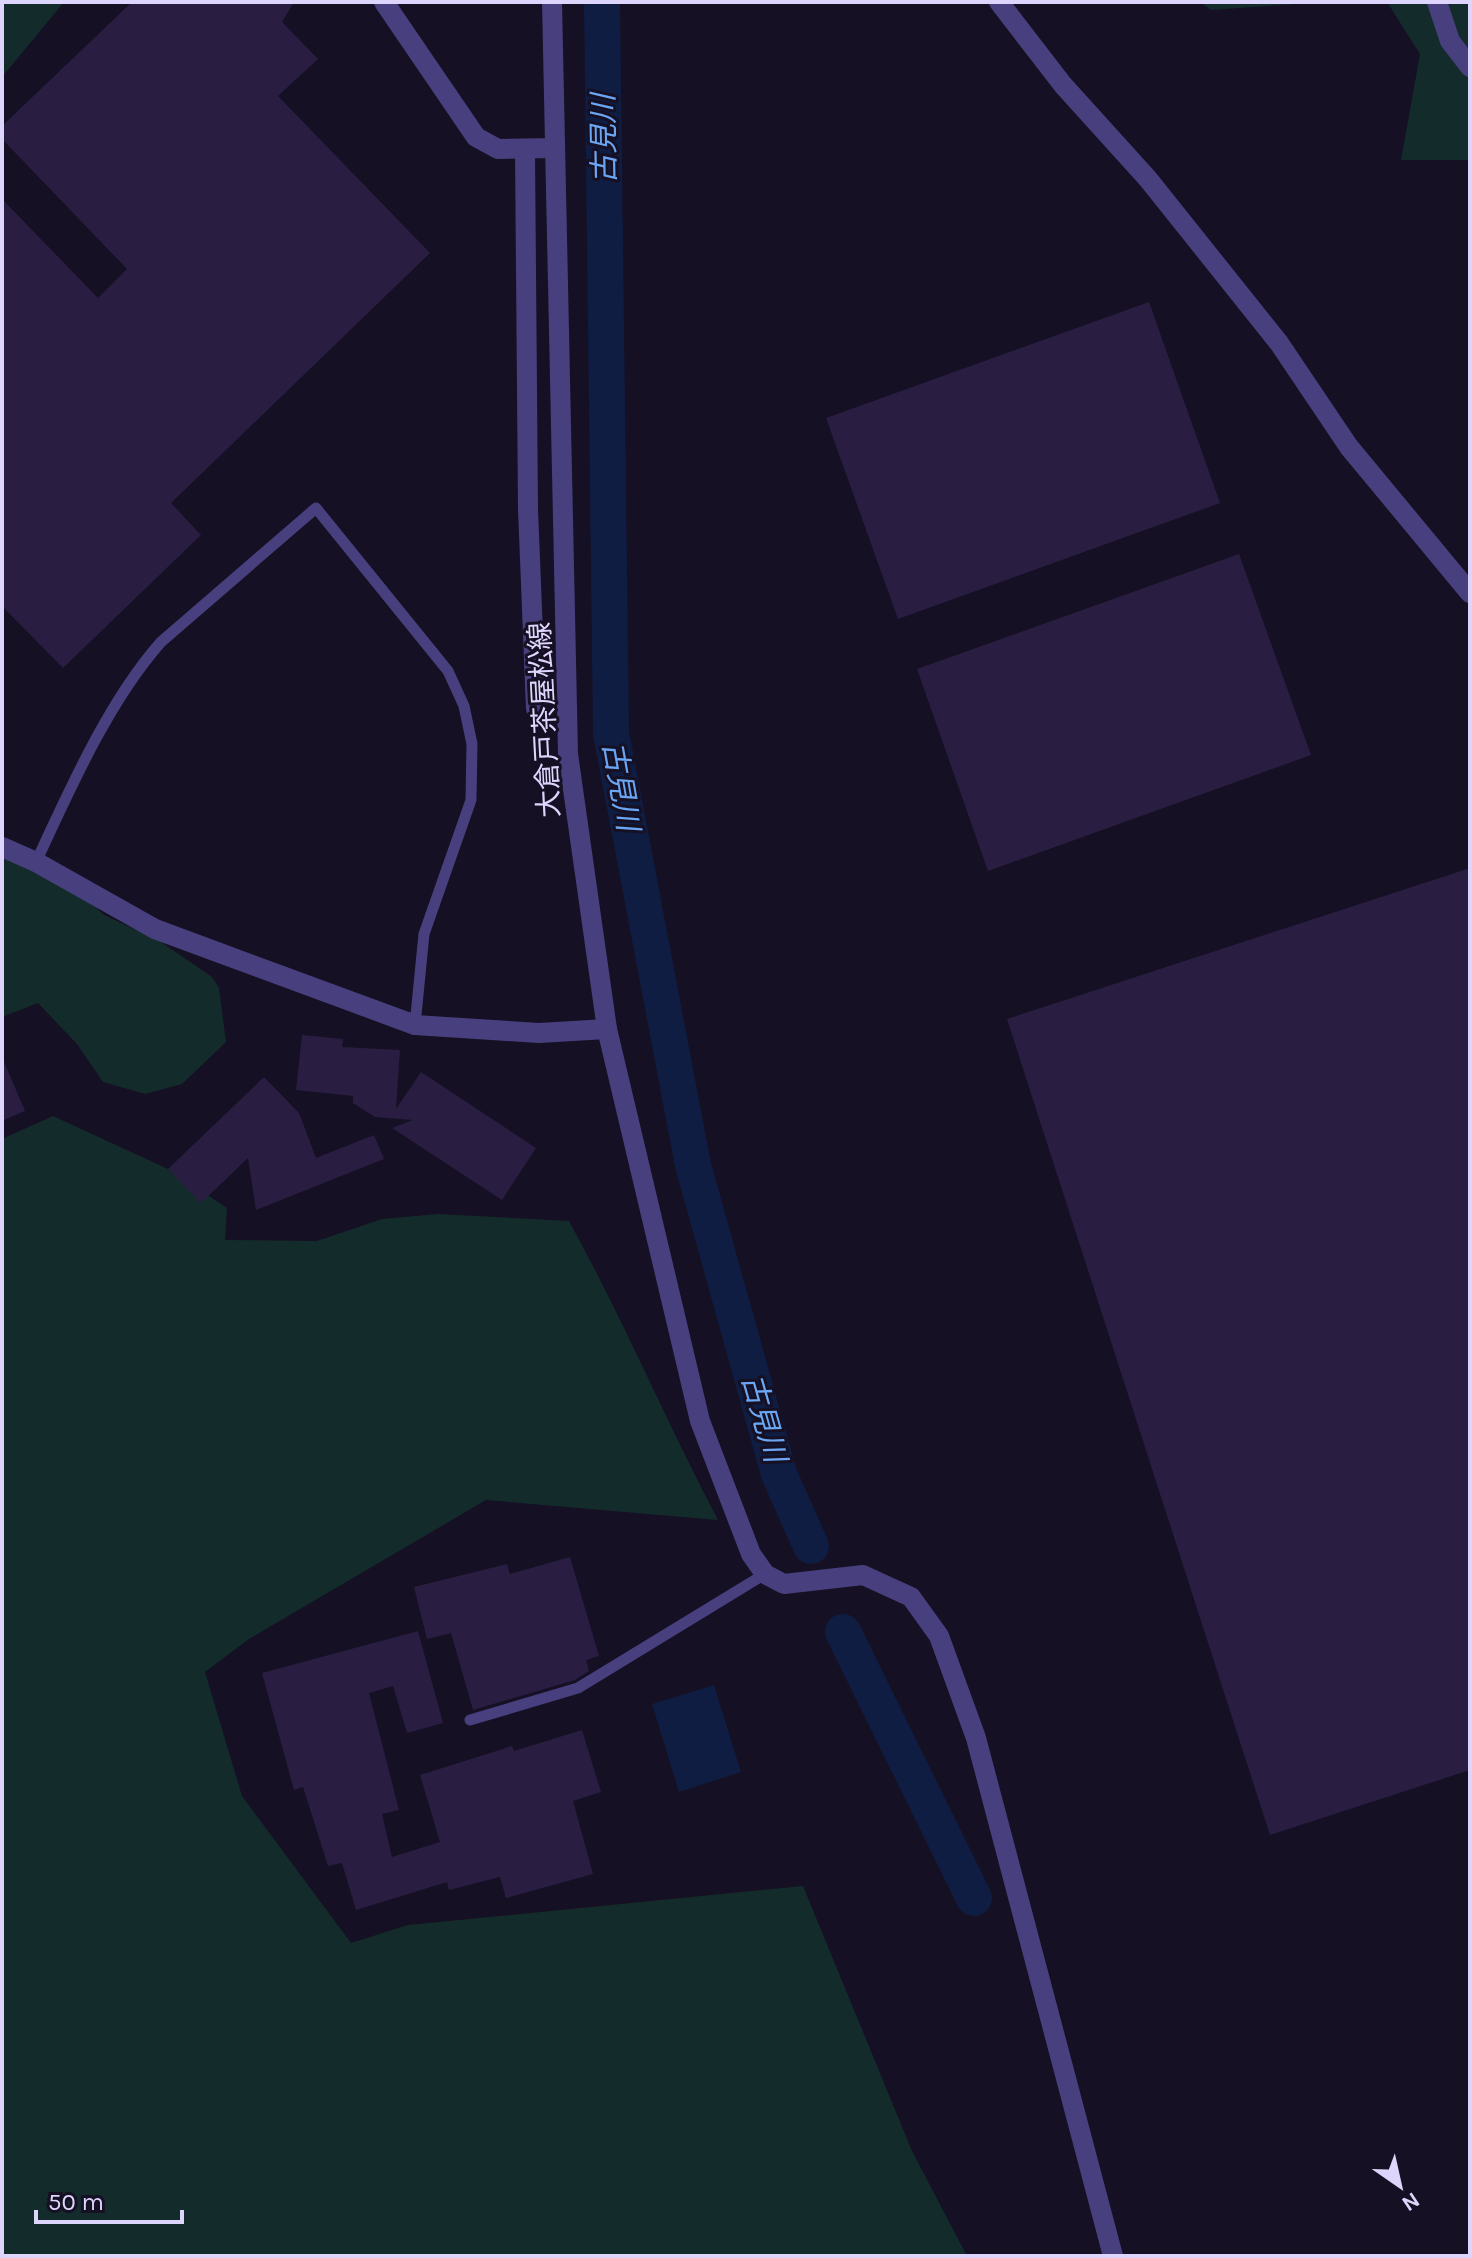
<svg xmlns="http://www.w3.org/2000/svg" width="1472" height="2258" font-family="Karla,'Noto Sans JP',sans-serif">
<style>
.green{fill:#142b2c}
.water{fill:#101d42}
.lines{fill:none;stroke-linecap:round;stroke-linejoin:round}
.river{stroke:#101d42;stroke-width:36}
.building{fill:#291e42}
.service{stroke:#483f7e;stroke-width:11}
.minor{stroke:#483f7e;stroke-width:20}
.tertiary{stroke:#483f7e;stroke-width:20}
.labels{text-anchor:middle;stroke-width:6;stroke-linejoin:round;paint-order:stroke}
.street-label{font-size:28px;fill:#ded5fc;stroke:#151023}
.water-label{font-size:30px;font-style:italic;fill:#6ba6f4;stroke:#151023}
</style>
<rect width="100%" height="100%" fill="#151023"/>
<!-- green -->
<g class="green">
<path d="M2,2H64L2,77Z"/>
<path d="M1200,2H1325L1211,10Z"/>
<path d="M1387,2H1470V160H1401L1420,54Z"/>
<path d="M2,839L41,857L104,915L158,940L212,977L219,988L226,1042L182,1084L145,1094L103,1082L77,1044L38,1003L2,1017Z"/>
<path d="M53,1116L168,1169L227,1208L225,1240L317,1241L382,1219L438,1214L569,1221C623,1319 666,1421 718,1520L486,1500L249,1639L205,1672L242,1796L351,1943L408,1925L803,1886L912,2151L967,2256H2V1139Z"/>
</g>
<!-- water -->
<path class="water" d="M714,1685L741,1772L679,1792L652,1704Z"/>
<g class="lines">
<!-- river -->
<g class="river">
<path d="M602,2L611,733L693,1165L779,1474L811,1546"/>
<path d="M843,1632L974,1898"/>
</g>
</g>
<!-- building -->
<g class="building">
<path d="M132,2H294L282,22L318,59L278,96L430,253L171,503L201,535L63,668L2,606V199L98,298L127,269L2,139V126Z"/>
<path d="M1149,302L1220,503L898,619L826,418Z"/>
<path d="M1239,554L1311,755L988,871L917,669Z"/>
<path d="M1470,868V1770L1270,1835L1007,1019Z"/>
<path d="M302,1035L343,1039L342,1047L400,1050L396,1109L421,1072L536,1148L502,1200L392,1128L413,1120L375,1117L353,1103V1096L296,1090Z"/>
<path d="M2,1057L25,1111L2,1121Z"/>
<path d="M264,1077L299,1113L316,1158L374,1135L384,1159L256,1210L248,1158L201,1203L168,1169Z"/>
<path d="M570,1557L599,1656L586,1660L589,1671L575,1680L473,1710L451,1633L427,1639L414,1587L507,1564L510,1574Z"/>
<path d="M418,1631L443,1723L407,1733L393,1686L369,1693L399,1810L382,1814L392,1857L440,1842L420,1775L512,1746L514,1751L582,1730L601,1792L573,1801L593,1874L506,1898L500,1877L449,1890L447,1882L356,1910L342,1863L328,1866L303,1787L294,1790L262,1673Z"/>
</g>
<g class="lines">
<!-- service -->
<g class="service">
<path d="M36,862C70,789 108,702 161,642L316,508L448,671L464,706L472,744L471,800L424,934L415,1025"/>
<path d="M470,1720L578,1688L765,1574"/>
</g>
<!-- minor -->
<g class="minor">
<path d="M384,2L476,137L498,149L555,148"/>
<path d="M1437,2L1450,41L1470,67"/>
<path d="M525,151L528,509L536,709"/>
</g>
<!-- tertiary -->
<g class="tertiary">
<path d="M552,2L568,754L607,1029L700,1421L751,1554L765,1574L784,1584L863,1575L911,1597L939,1636L976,1738L1113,2256"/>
<path d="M999,2L1063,85L1148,179L1279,343L1349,447L1470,593"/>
<path d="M2,847L36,862L155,929L415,1025L539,1033L607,1029"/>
</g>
</g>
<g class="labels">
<!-- street labels -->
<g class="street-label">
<text transform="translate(544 720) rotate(-93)" y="10">大倉戸茶屋松線</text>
</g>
<!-- water labels -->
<g class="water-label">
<text transform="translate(604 139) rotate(-91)" y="10">古見川</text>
<text transform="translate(621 786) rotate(80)" y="10">古見川</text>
<text transform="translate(764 1418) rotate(74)" y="10">古見川</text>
</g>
</g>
<!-- border -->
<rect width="1472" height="2258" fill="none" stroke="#ded5fc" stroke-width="8"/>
<!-- north arrow -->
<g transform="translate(1400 2186) rotate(146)" stroke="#151023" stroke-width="6" paint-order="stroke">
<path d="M0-6L14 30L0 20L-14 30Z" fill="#ded5fc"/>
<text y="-12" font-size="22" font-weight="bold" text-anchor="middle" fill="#ded5fc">N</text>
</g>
<!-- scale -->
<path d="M36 2210v12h146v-12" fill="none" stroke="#ded5fc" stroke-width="4"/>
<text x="48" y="2210" font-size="24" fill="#ded5fc" stroke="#151023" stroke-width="6" paint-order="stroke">50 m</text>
</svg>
